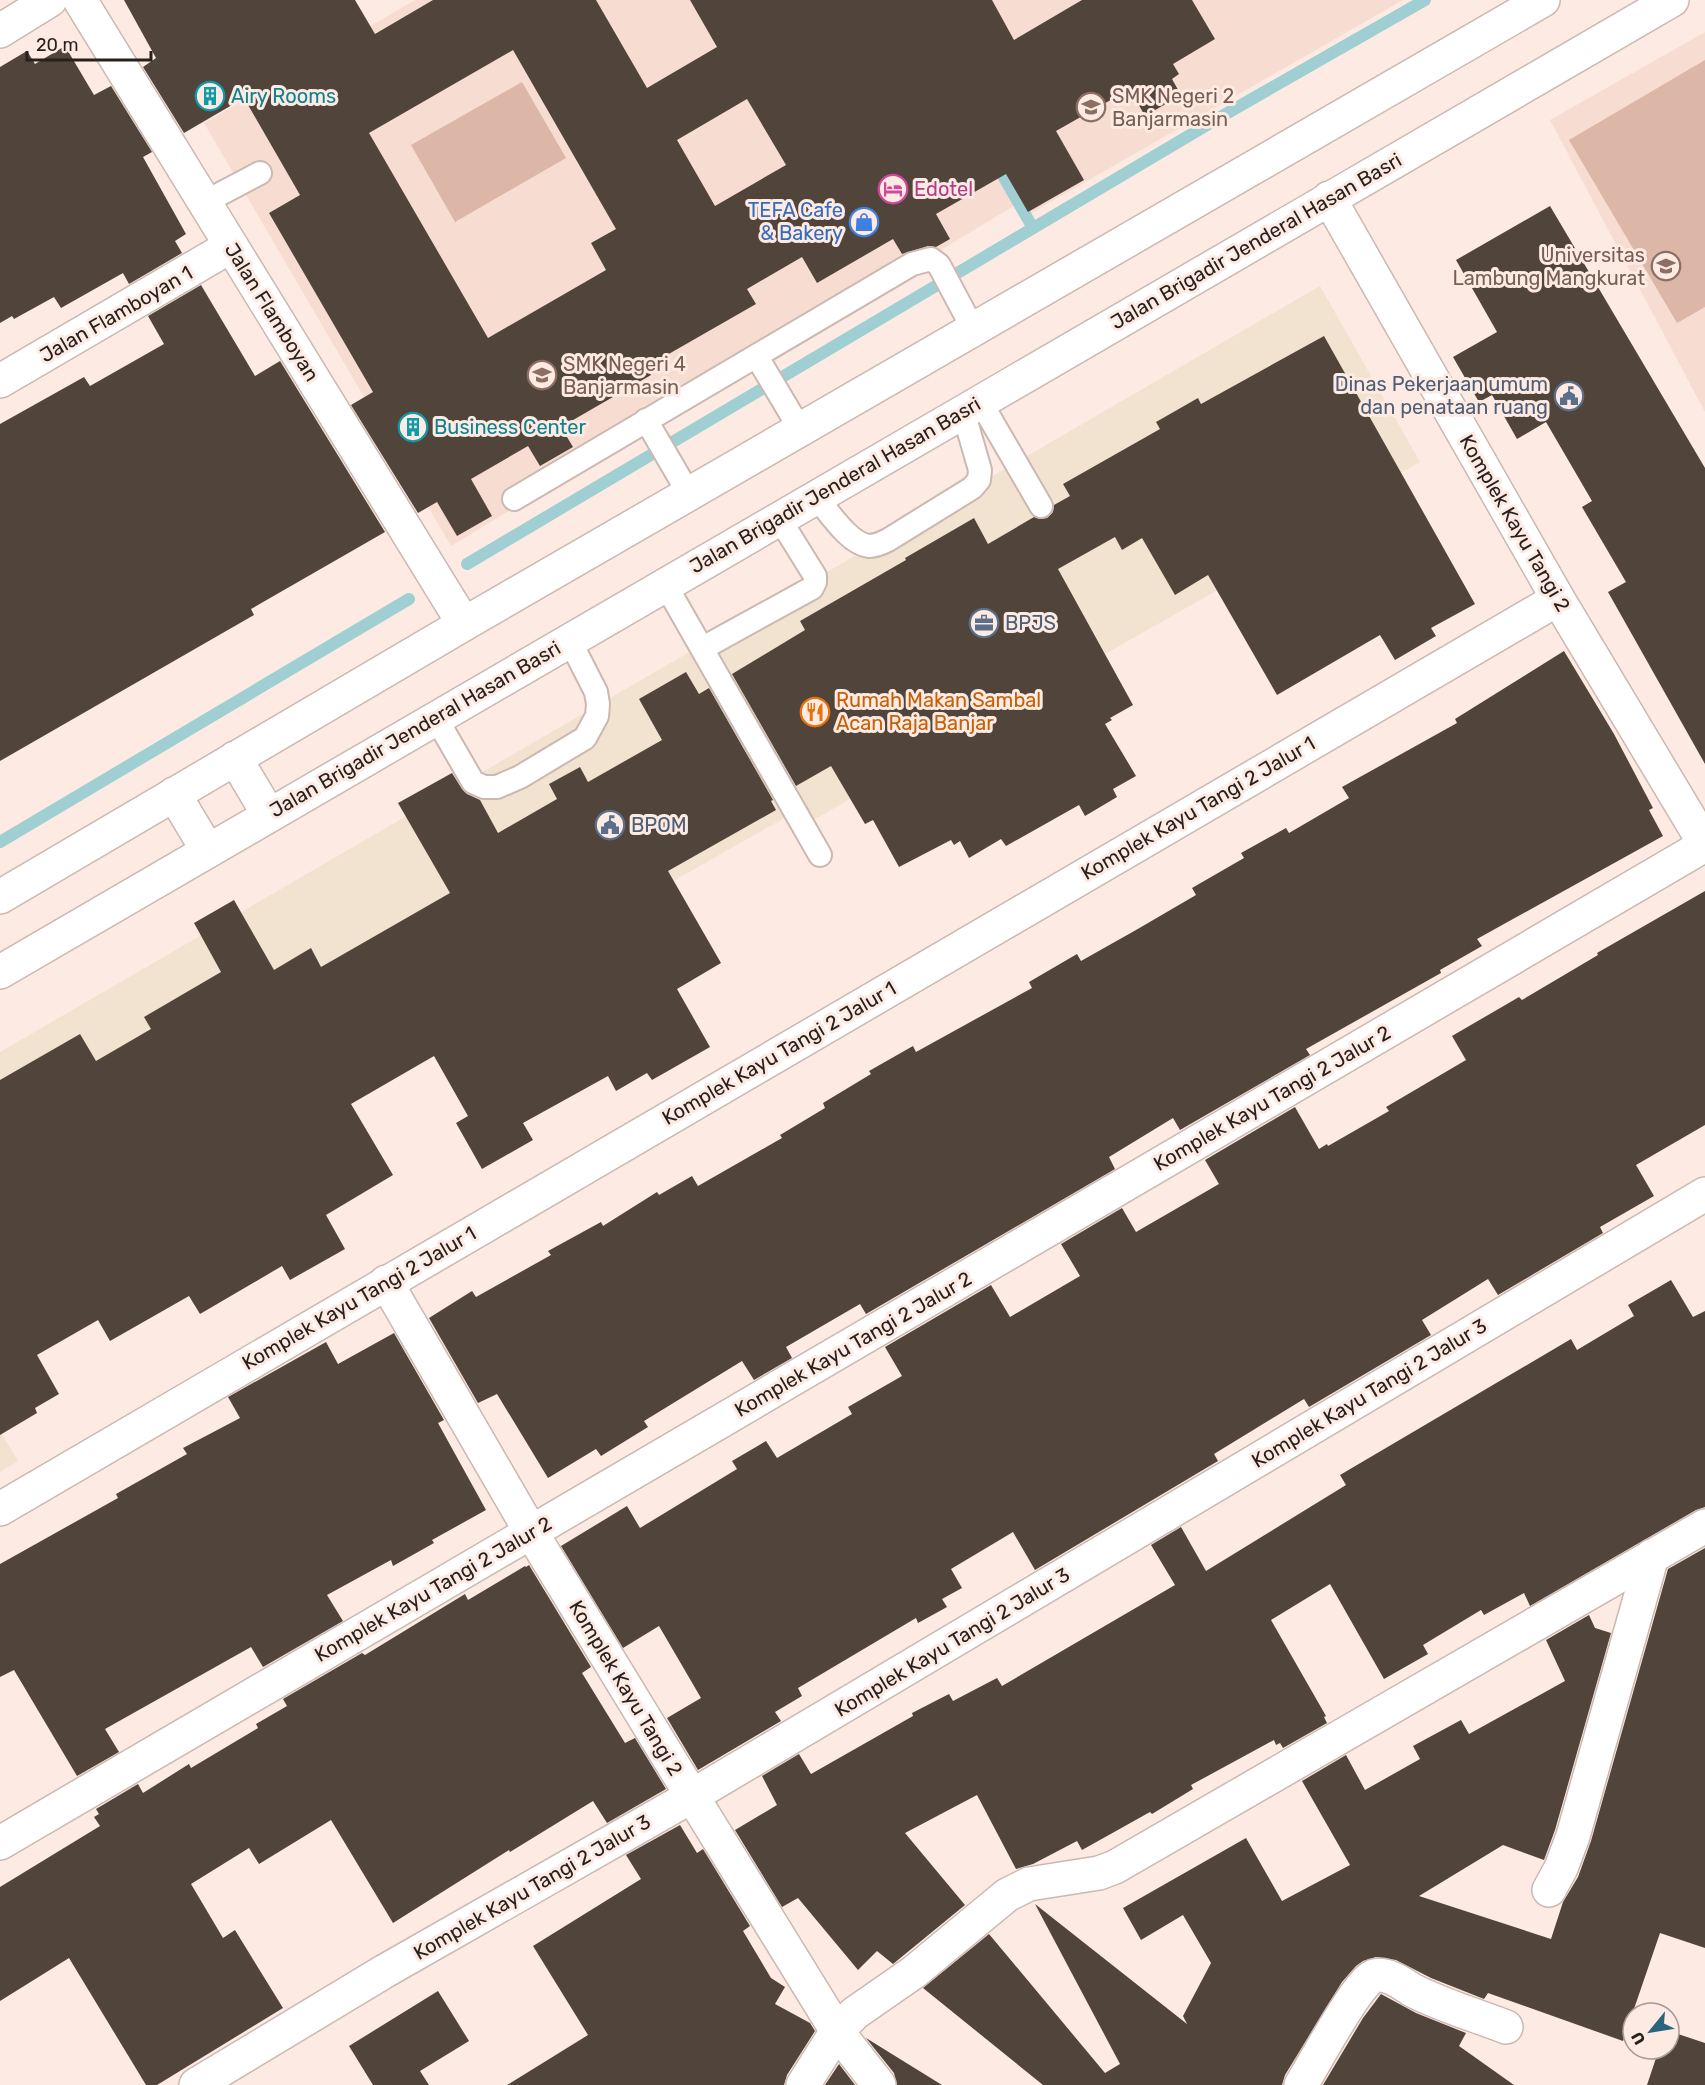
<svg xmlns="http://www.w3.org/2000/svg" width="1705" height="2085" font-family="Rubik,sans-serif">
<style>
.commercial{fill:#f2e2d0}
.built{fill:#f7ddd1}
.green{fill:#dcb6a6}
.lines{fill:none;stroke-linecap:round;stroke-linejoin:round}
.stream{stroke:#a0cfd3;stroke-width:12}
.building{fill:#51443b;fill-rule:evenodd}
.lane-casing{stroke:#cbb9b1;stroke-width:26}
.street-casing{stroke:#cbb9b1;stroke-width:36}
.highway-casing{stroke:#cbb9b1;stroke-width:36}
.lane{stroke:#fff;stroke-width:22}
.street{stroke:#fff;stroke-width:33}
.highway{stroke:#fff;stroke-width:33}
.labels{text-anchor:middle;stroke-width:6;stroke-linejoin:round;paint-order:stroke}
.culture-label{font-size:20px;fill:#0d838f;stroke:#fdeae2;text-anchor:start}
.education-label{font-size:20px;fill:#785e54;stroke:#fdeae2;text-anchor:start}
.hotel-label{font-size:20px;fill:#b23c85;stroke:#fdeae2;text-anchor:start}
.shop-label{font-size:20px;fill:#366cbe;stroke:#fdeae2;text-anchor:end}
.street-label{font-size:20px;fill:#27201d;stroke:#fdeae2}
.service-label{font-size:20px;fill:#4e5e75;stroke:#fdeae2;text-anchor:start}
.food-label{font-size:20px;fill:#c56008;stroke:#fdeae2;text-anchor:start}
</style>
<rect width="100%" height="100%" fill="#fdeae2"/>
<!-- commercial -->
<g class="commercial">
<path d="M1320,286L1420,462L1311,523L1316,534L794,831L786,817L571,939L0,1269V1052Z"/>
<path d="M0,1431L18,1461L0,1472Z"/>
</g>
<!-- built -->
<g class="built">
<path d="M415,0H898L1017,204L451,546L204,123Z"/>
<path d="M904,0H1403L1028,215Z"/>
<path d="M1705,32V412L1550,120Z"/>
</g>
<!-- green -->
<g class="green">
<path d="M1705,60V307L1677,323L1569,140Z"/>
<path d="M522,82L566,158L455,222L411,145Z"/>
</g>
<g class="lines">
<!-- stream -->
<g class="stream">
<path d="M995,162L1033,228"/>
<path d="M467,564L1217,119L1425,0"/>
<path d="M0,842L409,599"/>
</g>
</g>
<!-- building -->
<g class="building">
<path d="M124,0H355L375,34L433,0H596L647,88L717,47L690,0H992L1014,40L1082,0H1192L1215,39L1173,64L1179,74L1172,79L1181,95L1145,116L1136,100L1129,104L1123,93L1056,131L1084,180L1028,212L1006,174L936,214L950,239L936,247L928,246L902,254L893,239L817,283L802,257L747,289L756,304L646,367L651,375L561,427L573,447L540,466L528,446L471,479L492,516L457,536L437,502L418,513L351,405L373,392L269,213L300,195L244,98L184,133L143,67L156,58ZM513,50L616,229L591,243L606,270L488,338L369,133ZM747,99L786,165L715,206L677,140Z"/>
<path d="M65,46L94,95L111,86L152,152L143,157L186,234L175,241L182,253L129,284L123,273L61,308L54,297L14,319L12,316L0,323V67L27,51L35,64Z"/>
<path d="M1550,206L1705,468V764L1608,592L1626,582L1582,507L1592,501L1546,422L1517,439L1492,395L1479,402L1453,357L1497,332L1456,260Z"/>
<path d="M201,285L255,376L280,361L385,532L251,609L254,615L0,761V424L84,377L90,386L164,344L148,316Z"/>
<path d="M1324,336L1475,604L1431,628L1436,636L1395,660L1380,635L1277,695L1208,575L1175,595L1142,538L1122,550L1115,537L1058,569L1133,705L1110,718L1112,720L1105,724L1136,776L1113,789L1117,797L1085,816L1079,805L1006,846L1001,839L969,858L960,841L954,845L951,840L899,867L873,820L865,824L831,766L796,786L732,674L805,630L800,621L906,560L905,558L974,518L988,544L1034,517L1040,519L1047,518L1053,512L1054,505L1070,496L1063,484L1160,429L1156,422L1198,398L1201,404Z"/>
<path d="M1564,651L1614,734L1653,808L1649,810L1663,836L1477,939L1482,946L1440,970L1441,973L1306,1049L1310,1055L1180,1130L1173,1118L1109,1157L1115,1169L866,1314L860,1304L786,1347L792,1358L754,1380L742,1361L644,1421L648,1427L601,1456L596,1449L548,1478L497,1394L478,1403L429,1318L472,1291L476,1297L551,1255L548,1251L601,1222L603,1226L657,1192L659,1195L692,1176L698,1186L782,1138L780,1135L825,1108L823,1103L871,1074L869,1071L913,1046L916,1052L1032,988L1029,982L1077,954L1081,961L1136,930L1196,895L1192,888L1244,858L1241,853L1286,828L1289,833L1349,798L1342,787L1457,723L1455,719Z"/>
<path d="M686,672L699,694L709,688L773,800L771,801L776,810L668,871L721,963L677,989L710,1047L652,1080L647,1073L616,1091L608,1076L523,1123L533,1140L482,1169L456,1123L468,1116L434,1056L351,1104L393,1175L326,1215L345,1249L290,1280L282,1266L200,1314L189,1296L110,1341L98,1320L37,1355L59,1394L35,1408L37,1413L0,1435V1080L80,1034L96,1061L151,1029L144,1017L221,972L194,923L234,900L274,970L311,948L321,967L450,893L398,803L452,773L462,789L467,794L480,800L498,833L557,799L549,784L580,767L588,782L662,740L639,699Z"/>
<path d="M1705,891V1125L1636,1165L1654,1196L1600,1227L1603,1233L1498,1295L1488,1279L1422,1320L1431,1335L1309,1407L1304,1399L1214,1454L1218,1461L1035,1570L1013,1532L951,1569L962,1588L942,1599L947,1607L918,1623L916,1618L798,1688L802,1696L775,1712L781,1721L698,1770L667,1718L701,1698L659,1626L623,1648L561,1546L627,1506L640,1528L737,1469L732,1461L766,1441L777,1458L852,1414L848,1407L902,1376L885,1347L991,1285L1010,1317L1080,1276L1061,1244L1122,1208L1136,1232L1219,1184L1205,1160L1295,1107L1319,1149L1327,1144L1328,1146L1389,1111L1386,1107L1466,1060L1452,1036L1519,997L1522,1000L1598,955L1597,953Z"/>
<path d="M1671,1280L1693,1317L1705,1311V1507L1696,1510L1530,1606L1524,1593L1484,1615L1481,1610L1423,1645L1428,1654L1384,1679L1330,1584L1271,1620L1326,1716L1324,1717L1327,1723L1283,1748L1280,1743L1276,1745L1274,1740L1191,1785L1193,1789L1152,1814L1150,1812L1082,1850L1077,1841L1033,1864L1016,1869L977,1795L905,1833L965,1905L893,1964L877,1951L858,1970L798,1898L782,1907L735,1830L777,1805L762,1776L799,1754L811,1774L913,1716L912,1713L949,1694L953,1701L997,1678L1002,1686L1175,1585L1151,1545L1181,1527L1206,1571L1346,1485L1340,1475L1571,1339L1577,1350L1634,1316L1628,1305Z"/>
<path d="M394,1333L444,1420L438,1423L486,1510L432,1540L434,1543L393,1566L391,1560L327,1595L343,1621L263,1667L251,1647L105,1729L119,1752L77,1776L14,1670L0,1677V1564L118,1498L116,1494L187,1454L183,1448L240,1418L228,1397L326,1342L338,1364Z"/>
<path d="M1705,1548V1948L1660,1933L1623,2041L1488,1993L1484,1999L1431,1978L1396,1960L1376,1957L1363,1961L1356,1966L1342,1982L1285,2075L1282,2085H1043L923,1988L989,1934L1105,2073L1120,2064L1035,1904L1187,2024L1183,2016L1211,1963L1183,1915L1141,1940L1123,1908L1246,1838L1282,1901L1350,1865L1302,1781L1346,1755L1365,1790L1420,1759L1413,1746L1461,1720L1469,1734L1565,1681L1546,1640L1589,1615L1595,1628L1611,1633L1555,1830L1544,1860L1503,1845L1419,1896L1551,1939L1563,1902L1578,1877L1591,1841L1668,1569Z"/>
<path d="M529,1565L591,1667L582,1673L625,1743L635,1738L666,1789L607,1823L593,1801L510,1852L509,1850L393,1923L331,1820L259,1864L249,1848L191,1884L223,1938L235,1930L283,2008L157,2085H146L69,1958L0,2001V1887L100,1826L94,1817L99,1814L96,1809L138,1784L143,1793L189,1764L191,1768L258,1728L256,1724L287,1706L283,1699L362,1653L365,1655L465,1594L468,1600L525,1566L526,1567Z"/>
<path d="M680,1825L697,1853L703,1849L750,1926L743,1931L771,1978L785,1987L775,2004L810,2023L815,2031L787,2075L784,2085H507L588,2035L533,1946L641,1879L626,1855Z"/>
<path d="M438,1991L469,2041L420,2071L429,2085H373L349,2046Z"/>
<path d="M1381,1994L1416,2013L1466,2033L1459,2046L1514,2085H1323L1363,2018Z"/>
<path d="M1669,2031L1705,2043V2085H1647L1659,2049H1669Z"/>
<path d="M866,2038L942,2085H897L894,2073Z"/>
<path d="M839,2064L855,2085H825Z"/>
</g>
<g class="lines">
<!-- lane casing -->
<g class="lane-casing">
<g id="lane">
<path d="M205,202L260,173"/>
<path d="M757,357L800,429"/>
<path d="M980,401L1041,506"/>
<path d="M646,420L689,494"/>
<path d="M816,497C829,512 849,544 869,546C876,546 882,543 888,540L972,488L979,480L980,470L963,411"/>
<path d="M514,499L912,264L931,259L939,265L973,329"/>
<path d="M665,584L820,855"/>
<path d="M703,648L812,588L815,582V576L779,518"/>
<path d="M436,718L473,782L484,787H497L520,777L585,738L597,716L598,704L596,692L569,639"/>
</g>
</g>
<!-- street casing -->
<g class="street-casing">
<g id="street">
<path d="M80,0L464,624"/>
<path d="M0,31L50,0"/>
<path d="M1329,198L1558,599L1705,844"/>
<path d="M0,381L231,246"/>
<path d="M386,1282L531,1532L692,1796L837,2031L879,2085"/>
<path d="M0,1509L1558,599"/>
<path d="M0,1843L1705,845"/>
<path d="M1549,1890L1561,1868L1573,1836L1652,1556"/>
<path d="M196,2085L385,1971L692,1796L1705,1194"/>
<path d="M803,2085L837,2031L855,2013L914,1972L1007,1895L1029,1884L1099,1873L1115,1867L1705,1526"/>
<path d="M1301,2085C1313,2066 1358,1981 1374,1976C1386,1972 1403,1984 1412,1990C1441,2005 1475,2015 1506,2027"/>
</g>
</g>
<!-- highway casing -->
<g class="highway-casing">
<g id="highway">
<path d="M235,758L269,815"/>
<path d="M174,794L208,851"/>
<path d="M0,897L464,624L1543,0"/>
<path d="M0,972L1672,0"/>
</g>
</g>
<!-- lane -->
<use href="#lane" class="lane"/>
<!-- street -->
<use href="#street" class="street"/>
<!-- highway -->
<use href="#highway" class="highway"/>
</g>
<!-- icons -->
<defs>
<g id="building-ring" transform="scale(1.5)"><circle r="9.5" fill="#fdeae2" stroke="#0f9aa8" stroke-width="1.5"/><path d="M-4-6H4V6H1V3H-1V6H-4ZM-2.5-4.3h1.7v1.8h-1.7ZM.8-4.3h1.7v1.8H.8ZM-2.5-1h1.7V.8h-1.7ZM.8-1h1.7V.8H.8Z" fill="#0f9aa8"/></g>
<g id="school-ring" transform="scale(1.5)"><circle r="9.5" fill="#fdeae2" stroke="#8d6e63" stroke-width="1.5"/><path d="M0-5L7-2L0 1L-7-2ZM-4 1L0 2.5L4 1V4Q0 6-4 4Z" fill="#8d6e63"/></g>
<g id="hotel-ring" transform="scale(1.5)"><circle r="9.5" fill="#fdeae2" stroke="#d1479c" stroke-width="1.5"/><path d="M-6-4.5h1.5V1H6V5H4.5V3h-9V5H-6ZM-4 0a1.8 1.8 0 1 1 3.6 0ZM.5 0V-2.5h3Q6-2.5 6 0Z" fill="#d1479c"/></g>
<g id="shop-ring" transform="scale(1.5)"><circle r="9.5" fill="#fdeae2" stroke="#3f7fe0" stroke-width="1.5"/><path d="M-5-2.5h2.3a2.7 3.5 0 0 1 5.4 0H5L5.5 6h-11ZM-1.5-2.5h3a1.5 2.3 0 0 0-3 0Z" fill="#3f7fe0"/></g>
<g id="university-ring" transform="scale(1.5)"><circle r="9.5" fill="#fdeae2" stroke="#8d6e63" stroke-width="1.5"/><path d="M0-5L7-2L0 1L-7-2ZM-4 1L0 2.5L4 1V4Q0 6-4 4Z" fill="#8d6e63"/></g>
<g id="civic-ring" transform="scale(1.5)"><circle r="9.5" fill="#fdeae2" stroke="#5c6f8a" stroke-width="1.5"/><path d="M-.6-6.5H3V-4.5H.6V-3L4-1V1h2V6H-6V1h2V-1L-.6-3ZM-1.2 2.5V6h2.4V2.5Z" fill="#5c6f8a"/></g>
<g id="office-ring" transform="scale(1.5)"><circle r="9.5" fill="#fdeae2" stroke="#5c6f8a" stroke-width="1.5"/><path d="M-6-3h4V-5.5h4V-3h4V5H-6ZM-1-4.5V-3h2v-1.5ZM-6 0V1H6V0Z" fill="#5c6f8a"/></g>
<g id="restaurant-ring" transform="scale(1.5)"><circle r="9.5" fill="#fdeae2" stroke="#e8710a" stroke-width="1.5"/><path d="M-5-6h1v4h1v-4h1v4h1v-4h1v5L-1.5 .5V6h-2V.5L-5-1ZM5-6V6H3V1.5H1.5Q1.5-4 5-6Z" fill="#e8710a"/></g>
</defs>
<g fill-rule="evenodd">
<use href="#building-ring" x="210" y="96"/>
<use href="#school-ring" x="1091" y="107"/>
<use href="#hotel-ring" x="893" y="189"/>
<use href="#shop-ring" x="864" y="222"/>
<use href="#university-ring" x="1666" y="266"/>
<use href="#school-ring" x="542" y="375"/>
<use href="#civic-ring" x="1569" y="396"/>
<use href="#building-ring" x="413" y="427"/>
<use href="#office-ring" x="984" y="623"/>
<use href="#restaurant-ring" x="815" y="712"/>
<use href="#civic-ring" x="610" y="825"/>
</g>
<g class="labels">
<!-- culture labels -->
<g class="culture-label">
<text x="231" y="103">Airy Rooms</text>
<text x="434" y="434">Business Center</text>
</g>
<!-- education labels -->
<g class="education-label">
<text x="1112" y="103">SMK Negeri 2<tspan x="1112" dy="23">Banjarmasin</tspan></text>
<text x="1645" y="262" text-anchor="end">Universitas<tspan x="1645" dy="23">Lambung Mangkurat</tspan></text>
<text x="563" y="371">SMK Negeri 4<tspan x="563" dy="23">Banjarmasin</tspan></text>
</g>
<!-- hotel labels -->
<g class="hotel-label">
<text x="914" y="196">Edotel</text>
</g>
<!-- shop labels -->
<g class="shop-label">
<text x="843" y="217">TEFA Cafe<tspan x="843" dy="23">&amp; Bakery</tspan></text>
</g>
<!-- street labels -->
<g class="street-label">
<text transform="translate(1256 241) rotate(-30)" y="7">Jalan Brigadir Jenderal Hasan Basri</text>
<text transform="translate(272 312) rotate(58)" y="7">Jalan Flamboyan</text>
<text transform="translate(116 314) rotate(-30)" y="7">Jalan Flamboyan 1</text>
<text transform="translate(835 485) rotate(-30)" y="7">Jalan Brigadir Jenderal Hasan Basri</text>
<text transform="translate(1515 523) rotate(60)" y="7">Komplek Kayu Tangi 2</text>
<text transform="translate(415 729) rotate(-30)" y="7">Jalan Brigadir Jenderal Hasan Basri</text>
<text transform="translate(1198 808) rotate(-30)" y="7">Komplek Kayu Tangi 2 Jalur 1</text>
<text transform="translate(779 1053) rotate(-30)" y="7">Komplek Kayu Tangi 2 Jalur 1</text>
<text transform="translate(1272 1098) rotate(-30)" y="7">Komplek Kayu Tangi 2 Jalur 2</text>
<text transform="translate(359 1298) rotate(-30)" y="7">Komplek Kayu Tangi 2 Jalur 1</text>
<text transform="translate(853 1344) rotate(-30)" y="7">Komplek Kayu Tangi 2 Jalur 2</text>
<text transform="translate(1369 1393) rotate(-31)" y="7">Komplek Kayu Tangi 2 Jalur 3</text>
<text transform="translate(433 1589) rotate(-30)" y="7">Komplek Kayu Tangi 2 Jalur 2</text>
<text transform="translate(952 1642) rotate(-31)" y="7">Komplek Kayu Tangi 2 Jalur 3</text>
<text transform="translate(626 1688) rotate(59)" y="7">Komplek Kayu Tangi 2</text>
<text transform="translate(532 1887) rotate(-30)" y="7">Komplek Kayu Tangi 2 Jalur 3</text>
</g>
<!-- service labels -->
<g class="service-label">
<text x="1548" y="391" text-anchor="end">Dinas Pekerjaan umum<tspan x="1548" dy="23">dan penataan ruang</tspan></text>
<text x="1005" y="630">BPJS</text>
<text x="631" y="832">BPOM</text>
</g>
<!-- food labels -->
<g class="food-label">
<text x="836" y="707">Rumah Makan Sambal<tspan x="836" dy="23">Acan Raja Banjar</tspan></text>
</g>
</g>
<!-- north arrow -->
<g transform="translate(1651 2031) rotate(240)"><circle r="28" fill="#fdeae2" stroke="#a79993" stroke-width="1.5"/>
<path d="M0-4.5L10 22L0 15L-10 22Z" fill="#2b647d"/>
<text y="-9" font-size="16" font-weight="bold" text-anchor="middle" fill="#27201d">U</text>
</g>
<!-- scale -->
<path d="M27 51v9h124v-9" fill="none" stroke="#27201d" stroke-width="3"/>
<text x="36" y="51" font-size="18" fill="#27201d" stroke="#fdeae2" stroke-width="4.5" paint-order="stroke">20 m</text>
</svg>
